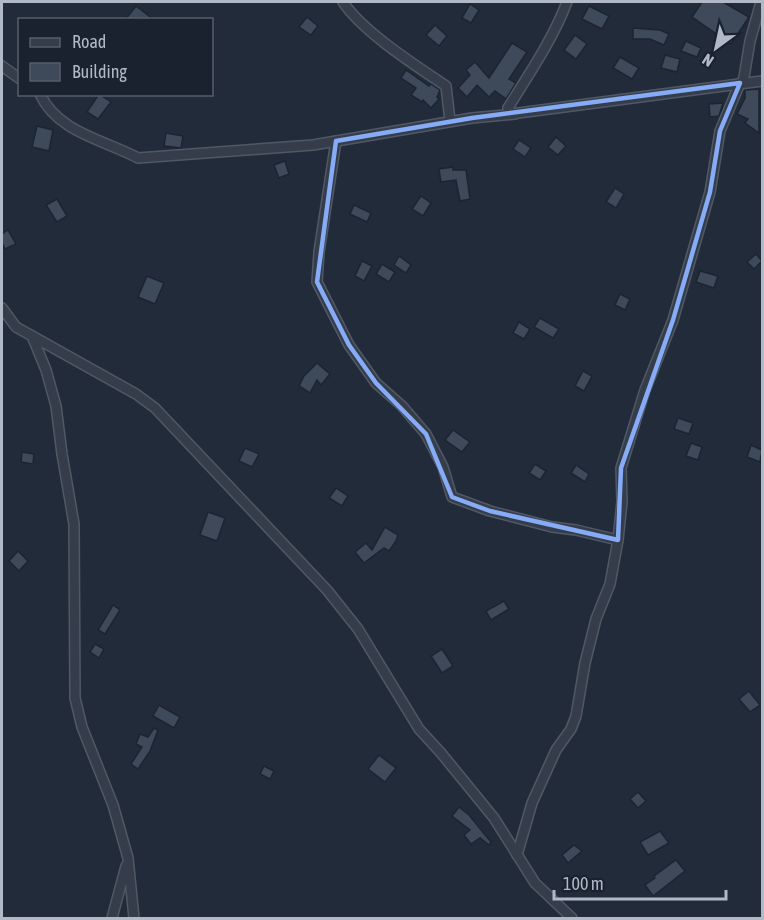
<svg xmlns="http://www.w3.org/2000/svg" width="764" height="920" font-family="'Asap Condensed',sans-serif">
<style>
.building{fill:#3e4959;stroke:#1d2431;stroke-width:1.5}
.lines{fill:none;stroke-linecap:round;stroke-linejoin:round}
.street-casing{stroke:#515865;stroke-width:12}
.street{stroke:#363d4a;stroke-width:9}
.marked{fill:none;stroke:#86abf7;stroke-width:4.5;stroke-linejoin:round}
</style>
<rect width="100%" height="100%" fill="#222b3a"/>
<!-- building -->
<g class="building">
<path d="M702,2H723L749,17L731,44L692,17Z"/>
<path d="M470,4L479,10L471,23L462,18Z"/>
<path d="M136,6L154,20H125Z"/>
<path d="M589,6L609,16L602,29L582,19Z"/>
<path d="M307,17L318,26L311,35L299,27Z"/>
<path d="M435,25L447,36L439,46L426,35Z"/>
<path d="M633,28L660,30L669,34L664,45L650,39H633Z"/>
<path d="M575,35L587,44L576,59L564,50Z"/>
<path d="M686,41L701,48L697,57L681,51Z"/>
<path d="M512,43L527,52L509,79L516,83L506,99L495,91L489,97L477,85L467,97L458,88L470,75L466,70L475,62L489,78Z"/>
<path d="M665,55L680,59L677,72L661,68Z"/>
<path d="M620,57L639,68L632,79L613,68Z"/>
<path d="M406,70L429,86L431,84L440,90L437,97L439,99L431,108L423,100L422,102L411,95L416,88L401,78Z"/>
<path d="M759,89V133L745,123L748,119L737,114L745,98V90Z"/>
<path d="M99,94L111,102L98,119L87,112Z"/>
<path d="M723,103L719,116L710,117L709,104Z"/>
<path d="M37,126L53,130L49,151L32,147Z"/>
<path d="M166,133L183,136L181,148L164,146Z"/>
<path d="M556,137L566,146L558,155L548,147Z"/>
<path d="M519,140L531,148L525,157L513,149Z"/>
<path d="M285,161L289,174L279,178L274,165Z"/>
<path d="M453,167V170H466L470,199L460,201L456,180L441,182L439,169Z"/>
<path d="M615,188L624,194L616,208L606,202Z"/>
<path d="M421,196L431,203L423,216L412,209Z"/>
<path d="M57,199L67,216L57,222L46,205Z"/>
<path d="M354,205L371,213L367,222L350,214Z"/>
<path d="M8,230L16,244L5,249L2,243V234Z"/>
<path d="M756,254L762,261L754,269L747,262Z"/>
<path d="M399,256L411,265L406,273L394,265Z"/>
<path d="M362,261L372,266L364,281L355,276Z"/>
<path d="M382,264L395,272L389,282L376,274Z"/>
<path d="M700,271L718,276L714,288L696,282Z"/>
<path d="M147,276L164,283L155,304L138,297Z"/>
<path d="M620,294L630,299L625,310L615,305Z"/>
<path d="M540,318L559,329L553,338L534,327Z"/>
<path d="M519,322L530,329L524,339L513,333Z"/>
<path d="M317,363L330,374L321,385L317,380L310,393L299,386L304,376Z"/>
<path d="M583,371L592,376L584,391L575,386Z"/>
<path d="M678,418L693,423L689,434L674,429Z"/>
<path d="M453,430L470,442L462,452L445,440Z"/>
<path d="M691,443L702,447L698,460L686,456Z"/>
<path d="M751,445L762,450L760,462L747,457Z"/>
<path d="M245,448L259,454L252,467L239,461Z"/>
<path d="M22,452L34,454L33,464L21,462Z"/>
<path d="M535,464L546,471L540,480L529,473Z"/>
<path d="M576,465L589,474L585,482L571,473Z"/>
<path d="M336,488L348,496L342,506L329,498Z"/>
<path d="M208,512L225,518L217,541L200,535Z"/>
<path d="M385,527L398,535L396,541L389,551L384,548L364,563L355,552L366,543L372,550Z"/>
<path d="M18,551L28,561L19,571L9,561Z"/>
<path d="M504,601L509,609L491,620L486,611Z"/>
<path d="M113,605L120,610L105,634L98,630Z"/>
<path d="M95,644L104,649L99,658L90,652Z"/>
<path d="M442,649L453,666L442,673L431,656Z"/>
<path d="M749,691L760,705L750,712L739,699Z"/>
<path d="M159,705L180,717L174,728L153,716Z"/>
<path d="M154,728L158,730L150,751L138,769L131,764L142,747L136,744L140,734L148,737Z"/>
<path d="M379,755L396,768L385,782L368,769Z"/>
<path d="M264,766L274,771L270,779L260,774Z"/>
<path d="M638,792L646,801L638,808L630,799Z"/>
<path d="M459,807L469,815L491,842L489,845L480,838L471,844L464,835L470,830L452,816Z"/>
<path d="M660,831L669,843L648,855L640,842Z"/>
<path d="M574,845L582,851L568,863L562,855Z"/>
<path d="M676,860L685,871L653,896L645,885L655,878L654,876Z"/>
</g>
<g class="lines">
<!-- street casing -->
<g class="street-casing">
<g id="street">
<path d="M343,2C363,32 415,65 446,86L450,121"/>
<path d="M567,2C553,39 529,74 508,108L511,114L762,81"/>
<path d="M2,66L20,79"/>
<path d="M743,83L750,41L761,2"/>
<path d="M40,94C58,133 105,140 138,158L313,145L472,118L515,114"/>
<path d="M336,141L319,252L317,282L349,345L376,383L402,406L426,434L443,467L452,497L490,511L552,527L576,530L618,540"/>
<path d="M2,308L16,327L136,394L155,408L327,590L358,629L419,729L441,753L494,818L535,883L572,918"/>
<path d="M32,336L46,370L56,406L62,454L74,524L75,698L82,727L113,805L128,858L134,918"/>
<path d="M517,855L532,803L556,750L571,729L576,716L585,663L596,619L610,584L618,540L622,502L621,468L645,390L673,320L710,192L720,131L740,83"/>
<path d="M112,918L126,866"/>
</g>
</g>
<!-- street -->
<use href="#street" class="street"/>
</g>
<!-- marked area -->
<path class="marked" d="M740,83L720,131L710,192L673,320L621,468L618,540L490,511L452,497L426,434L376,383L349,345L317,282L336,141L472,118Z"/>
<!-- border -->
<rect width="764" height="920" fill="none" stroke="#b1b8c6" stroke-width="6"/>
<!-- legend -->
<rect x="18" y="18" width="195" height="78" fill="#1b222f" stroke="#575e6b" stroke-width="1.5"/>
<rect x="30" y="38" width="30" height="9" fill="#363d4a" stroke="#575e6b" stroke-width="1.5"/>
<text x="72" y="48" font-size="18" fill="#b1b8c6">Road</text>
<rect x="30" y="63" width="30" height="18" fill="#3e4959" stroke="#575e6b" stroke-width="1.5"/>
<text x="72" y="78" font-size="18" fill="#b1b8c6">Building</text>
<!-- north arrow -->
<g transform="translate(716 48) rotate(213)" stroke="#1b222f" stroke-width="4.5" paint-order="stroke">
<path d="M0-4.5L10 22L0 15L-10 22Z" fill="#b1b8c6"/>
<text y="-9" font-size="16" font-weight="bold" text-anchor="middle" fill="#b1b8c6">N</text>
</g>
<!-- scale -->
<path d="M554 890v9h172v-9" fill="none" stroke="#b1b8c6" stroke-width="3"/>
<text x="563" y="890" font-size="18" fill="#b1b8c6" stroke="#1b222f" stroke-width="4.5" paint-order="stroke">100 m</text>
</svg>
